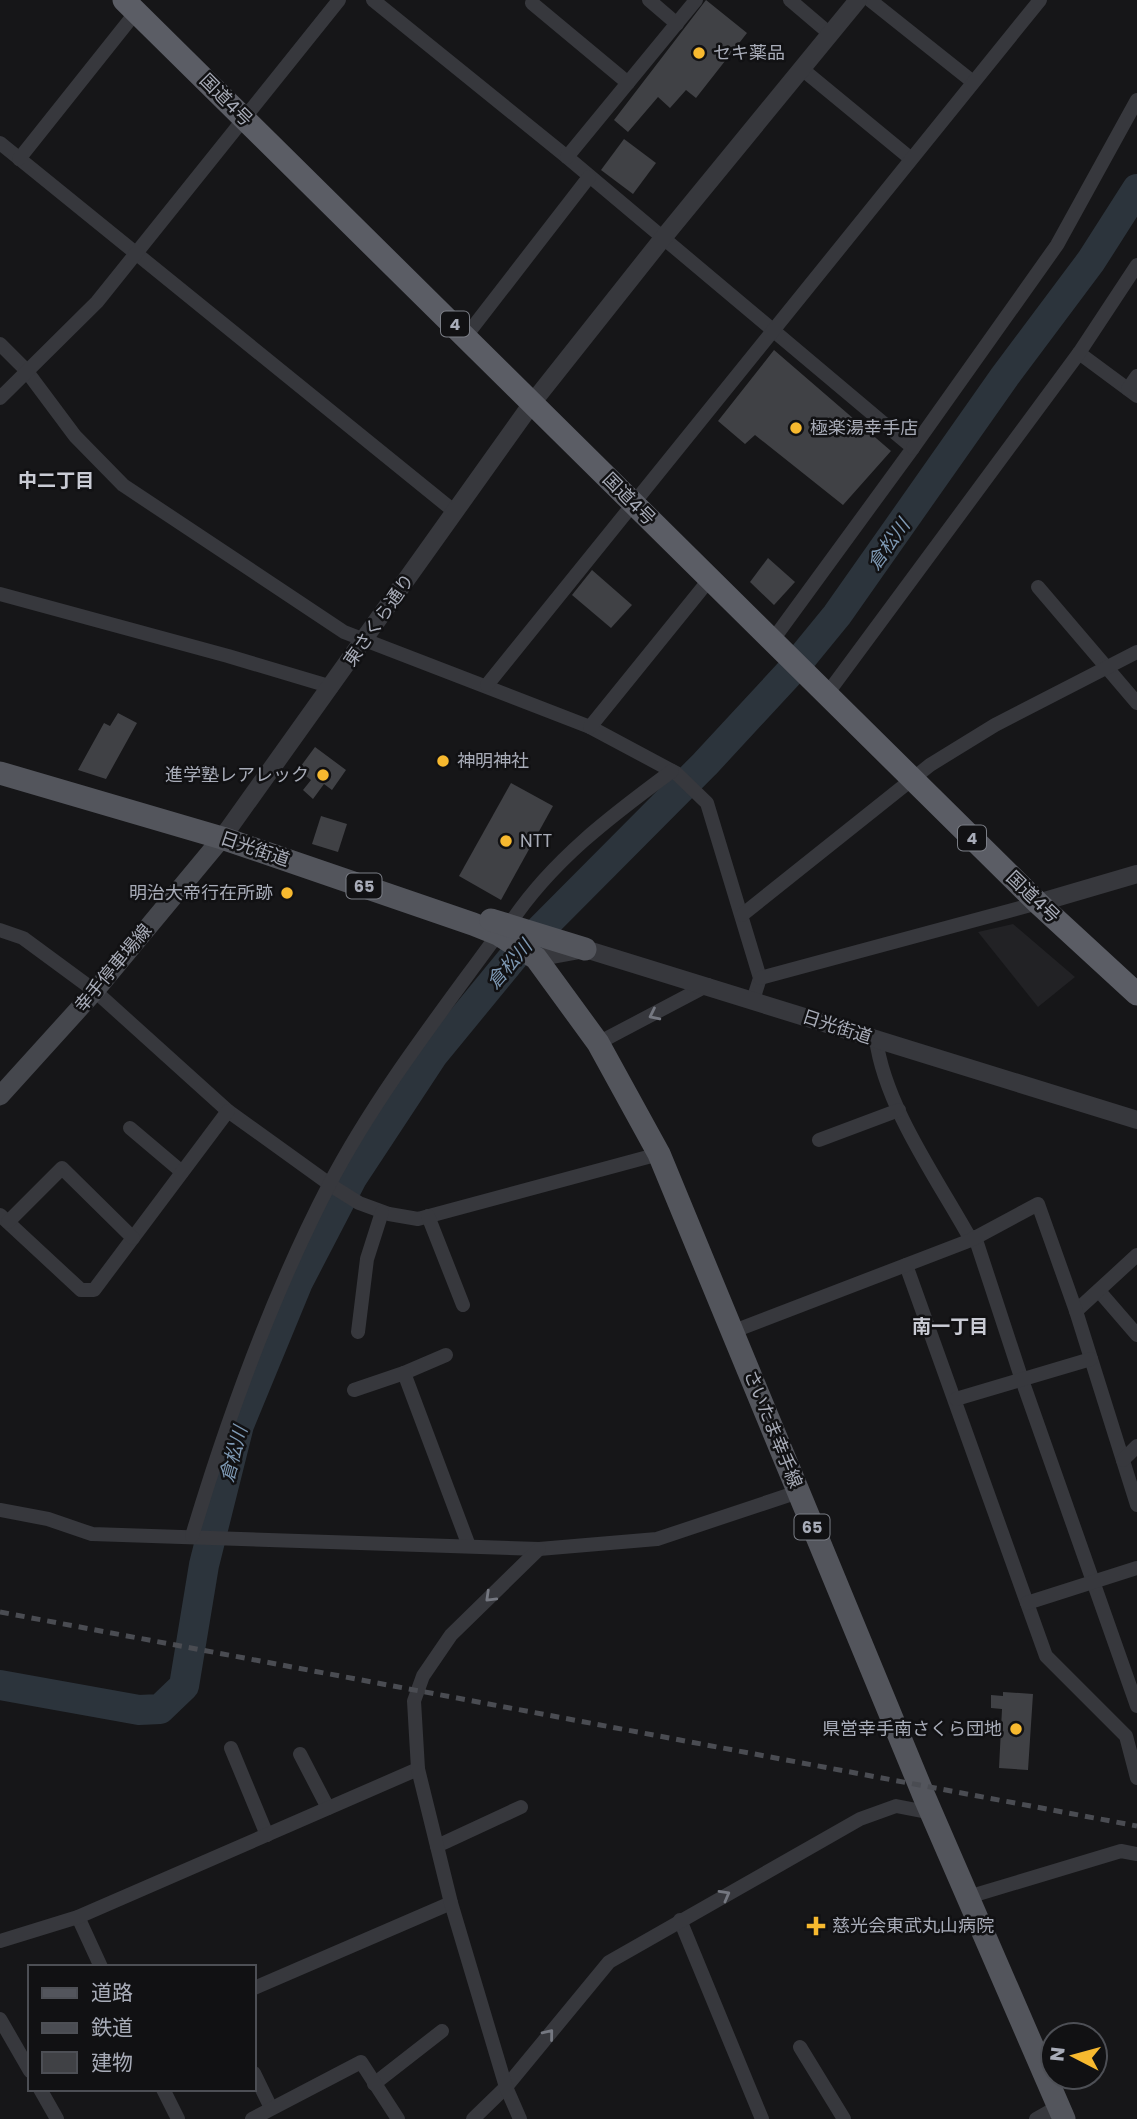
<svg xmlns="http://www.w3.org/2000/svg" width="1137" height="2119" font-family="Poppins,'Noto Sans JP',sans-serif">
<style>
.built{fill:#222225}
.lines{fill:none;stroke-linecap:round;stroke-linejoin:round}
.river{stroke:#2c343c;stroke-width:30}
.building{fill:#404145}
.minor{stroke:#37383d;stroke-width:14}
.tertiary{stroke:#37383d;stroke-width:18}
.secondary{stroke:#45474d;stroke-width:19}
.primary{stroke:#53555c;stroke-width:23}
.trunk{stroke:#5b5d65;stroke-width:23}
.rail{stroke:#4a4c52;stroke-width:5;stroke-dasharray:9 7;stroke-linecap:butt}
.oneway{stroke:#757881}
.poi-dot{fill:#f7b92f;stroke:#111113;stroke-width:2.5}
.labels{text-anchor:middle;stroke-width:5;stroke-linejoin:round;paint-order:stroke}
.shield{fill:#111113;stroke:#7b7e86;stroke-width:2}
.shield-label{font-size:16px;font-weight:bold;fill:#a8acb8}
.poi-label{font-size:18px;fill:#a8acb8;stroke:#111113;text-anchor:start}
.street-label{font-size:18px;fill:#a8acb8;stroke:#111113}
.neighbourhood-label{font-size:19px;font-weight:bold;fill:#c9cbd4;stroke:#111113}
.water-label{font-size:19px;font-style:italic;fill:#7e99b4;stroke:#111113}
</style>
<rect width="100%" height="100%" fill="#161618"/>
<!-- built -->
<path class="built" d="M1013,924L1075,977L1038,1007L978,932Z"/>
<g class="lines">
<!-- river -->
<path class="river" d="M0,1685L139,1710L160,1709L184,1686L204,1565L239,1425L298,1282L352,1178L433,1055L515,955L705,764L792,670L837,615L1005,376L1091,261L1137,189"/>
</g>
<!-- building -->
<g class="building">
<path d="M706,0L747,33L696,98L686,90L670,108L658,97L628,132L614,120Z"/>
<path d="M624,139L656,163L633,194L601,170Z"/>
<path d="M774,350L891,451L843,505L755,435L745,444L718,421Z"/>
<path d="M768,558L795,582L774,605L750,582Z"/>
<path d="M592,570L632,605L611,628L572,595Z"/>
<path d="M118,713L137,723L106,779L78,770L104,723L110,726Z"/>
<path d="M315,747L346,770L332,790L324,784L313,799L303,790L311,780L298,770Z"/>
<path d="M511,783L553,806L501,900L459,876Z"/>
<path d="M321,816L347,824L338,852L312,844Z"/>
<path d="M1003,1692L1033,1694L1028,1770L999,1768L1002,1709L991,1708V1695L1003,1696Z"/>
</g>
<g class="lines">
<!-- minor -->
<g class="minor">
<path d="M373,0L567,157L913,448L772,641"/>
<path d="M649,0L677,24"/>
<path d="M790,0L830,34"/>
<path d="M870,0L973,82"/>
<path d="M532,3L628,83"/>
<path d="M802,69L910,158"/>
<path d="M0,143L455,512"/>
<path d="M567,157L696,0"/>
<path d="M19,159L136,12"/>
<path d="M466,336L589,177"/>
<path d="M0,344L25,369L75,436L123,485L344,632L590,727L676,773L707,803L760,978L753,1000"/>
<path d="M1079,353L1137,396"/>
<path d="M1128,389L1137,376"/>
<path d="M0,398L97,302L339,0"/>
<path d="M913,448L1057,245L1137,100"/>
<path d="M1038,587L1137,703"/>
<path d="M0,594L228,656L332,687"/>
<path d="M487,685L1040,0"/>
<path d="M827,694L1079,353L1137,265"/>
<path d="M590,727L709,580"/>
<path d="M742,915L930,765L995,725L1137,652"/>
<path d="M509,925C551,861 611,816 672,771"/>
<path d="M0,930L23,938L95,991L228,1111L335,1188L359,1203L389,1214L418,1219L659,1154"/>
<path d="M760,978L1038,903"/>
<path d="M876,1039C885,1107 938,1180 971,1240"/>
<path d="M598,1043L708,985"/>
<path d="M130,1128L182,1172"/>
<path d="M819,1140L899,1110"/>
<path d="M0,1215L81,1290H94L228,1111"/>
<path d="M428,1216L463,1305"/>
<path d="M8,1222L62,1168L133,1238"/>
<path d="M975,1237L1022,1380L1137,1706"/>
<path d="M906,1265L1046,1656L1126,1736L1137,1778"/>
<path d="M1099,1291L1137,1335"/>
<path d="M1076,1311L1137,1255"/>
<path d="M734,1331L971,1240L1038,1204L1076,1311L1137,1505"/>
<path d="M358,1332L367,1259L382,1212"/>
<path d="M404,1373L446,1355"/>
<path d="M354,1390L404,1373L469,1546"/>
<path d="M956,1399L1091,1359"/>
<path d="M1123,1460L1137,1446"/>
<path d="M0,1510L48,1519L92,1534L539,1549L657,1539L798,1492"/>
<path d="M192,1536C228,1416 271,1297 329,1185C375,1097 439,1015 498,934"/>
<path d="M1027,1603L1137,1568"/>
<path d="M231,1748L267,1835"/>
<path d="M300,1754L328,1808"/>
<path d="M437,1846L521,1807"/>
<path d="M968,1897L1121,1851L1137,1854"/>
<path d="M78,1917L101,1967"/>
<path d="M680,1920L762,2119"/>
<path d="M0,1941L78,1917L418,1769"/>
<path d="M254,1988L451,1903"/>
<path d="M0,2019L30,2071"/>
<path d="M800,2047L844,2119"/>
<path d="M254,2073L271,2108"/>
<path d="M374,2084L442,2031"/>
<path d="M40,2089L57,2119"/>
<path d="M163,2089L178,2119"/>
<path d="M252,2119L361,2062L398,2119"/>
<path d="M473,2119L506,2087L609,1962L860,1819L896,1806L932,1813"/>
<path d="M520,2119L506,2087L451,1903L418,1769L414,1701L423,1676L451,1635L539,1549"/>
<path d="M1036,2119L1059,2106"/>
</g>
<!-- tertiary -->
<g class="tertiary">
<path d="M222,838L533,402L663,238L858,0"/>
<path d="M1038,903L1137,874"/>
<path d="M536,958L585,949L1137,1120"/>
</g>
<!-- secondary -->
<path class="secondary" d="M0,1096L95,991L222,838"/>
<!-- primary -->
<g class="primary">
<path d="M0,773L222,838L473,924L498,934L536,958L598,1043L659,1154L924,1796L1064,2119"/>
<path d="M491,920L585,949"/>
</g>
<!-- trunk -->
<path class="trunk" d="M124,0L1038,903L1137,994"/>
<!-- rail -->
<path class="rail" d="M0,1612L1137,1826"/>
</g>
<!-- one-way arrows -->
<defs><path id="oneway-chevron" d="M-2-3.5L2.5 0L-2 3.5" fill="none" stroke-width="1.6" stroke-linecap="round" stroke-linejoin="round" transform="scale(1.75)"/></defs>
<g class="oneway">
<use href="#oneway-chevron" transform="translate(654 1015) rotate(154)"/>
<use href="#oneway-chevron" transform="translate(490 1597) rotate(136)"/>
<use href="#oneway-chevron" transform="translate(725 1895) rotate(-29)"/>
<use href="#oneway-chevron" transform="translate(549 2034) rotate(-51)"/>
</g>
<!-- markers -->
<g class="poi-dot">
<circle cx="699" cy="53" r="7"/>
<circle cx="796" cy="428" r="7"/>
<circle cx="443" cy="761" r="7"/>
<circle cx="323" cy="775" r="7"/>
<circle cx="506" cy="841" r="7"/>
<circle cx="287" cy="893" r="7"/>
<circle cx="1016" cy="1729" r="7"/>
<path d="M812.5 1915.5h7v7h7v7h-7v7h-7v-7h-7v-7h7z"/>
</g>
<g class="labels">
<!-- shield labels -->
<g class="shield">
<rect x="441" y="311.5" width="28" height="25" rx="5"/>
<rect x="958" y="825.5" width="28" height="25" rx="5"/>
<rect x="346.5" y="873.5" width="35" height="25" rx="5"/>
<rect x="794.5" y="1514.5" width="35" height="25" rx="5"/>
</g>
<g class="shield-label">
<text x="455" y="330">4</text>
<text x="972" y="844">4</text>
<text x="364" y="892">65</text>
<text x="812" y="1533">65</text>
</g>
<!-- poi labels -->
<g class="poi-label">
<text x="713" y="59">セキ薬品</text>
<text x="810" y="434">極楽湯幸手店</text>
<text x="457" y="767">神明神社</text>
<text x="309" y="781" text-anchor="end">進学塾レアレック</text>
<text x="520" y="847">NTT</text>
<text x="273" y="899" text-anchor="end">明治大帝行在所跡</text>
<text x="1002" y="1735" text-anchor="end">県営幸手南さくら団地</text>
<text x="832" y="1932">慈光会東武丸山病院</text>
</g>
<!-- street labels -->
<g class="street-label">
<text transform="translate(226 100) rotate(45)" y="6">国道4号</text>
<text transform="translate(629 499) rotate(45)" y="6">国道4号</text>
<text transform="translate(379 620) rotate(-55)" y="6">東さくら通り</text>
<text transform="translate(255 849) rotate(19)" y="6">日光街道</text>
<text transform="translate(1033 897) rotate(44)" y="6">国道4号</text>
<text transform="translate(113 968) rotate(-50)" y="6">幸手停車場線</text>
<text transform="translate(837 1027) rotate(18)" y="6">日光街道</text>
<text transform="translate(773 1429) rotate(68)" y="6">さいたま幸手線</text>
</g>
<!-- neighbourhood labels -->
<g class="neighbourhood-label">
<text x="56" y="487">中二丁目</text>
<text x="950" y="1333">南一丁目</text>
</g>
<!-- water labels -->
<g class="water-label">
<text transform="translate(888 544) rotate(-54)" y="7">倉松川</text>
<text transform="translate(509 964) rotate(-49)" y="7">倉松川</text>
<text transform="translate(233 1454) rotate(-75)" y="7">倉松川</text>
</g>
</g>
<!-- legend -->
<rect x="28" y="1965" width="228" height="126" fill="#111113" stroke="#4d4f55" stroke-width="2"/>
<rect x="42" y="1988" width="35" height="10" fill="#53555c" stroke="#4d4f55" stroke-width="2"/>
<text x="91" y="2000" font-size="21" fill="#a8acb8">道路</text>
<rect x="42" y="2023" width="35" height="10" fill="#4a4c52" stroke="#4d4f55" stroke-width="2"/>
<text x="91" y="2035" font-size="21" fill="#a8acb8">鉄道</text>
<rect x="42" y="2052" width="35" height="21" fill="#404145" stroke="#4d4f55" stroke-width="2"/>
<text x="91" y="2070" font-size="21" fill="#a8acb8">建物</text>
<!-- north arrow -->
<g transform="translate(1074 2056) rotate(276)"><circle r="33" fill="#111113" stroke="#4d4f55" stroke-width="2"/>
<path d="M0-5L12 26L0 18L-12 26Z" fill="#f7b92f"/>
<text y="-10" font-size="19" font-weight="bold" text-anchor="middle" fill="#a8acb8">N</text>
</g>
</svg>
